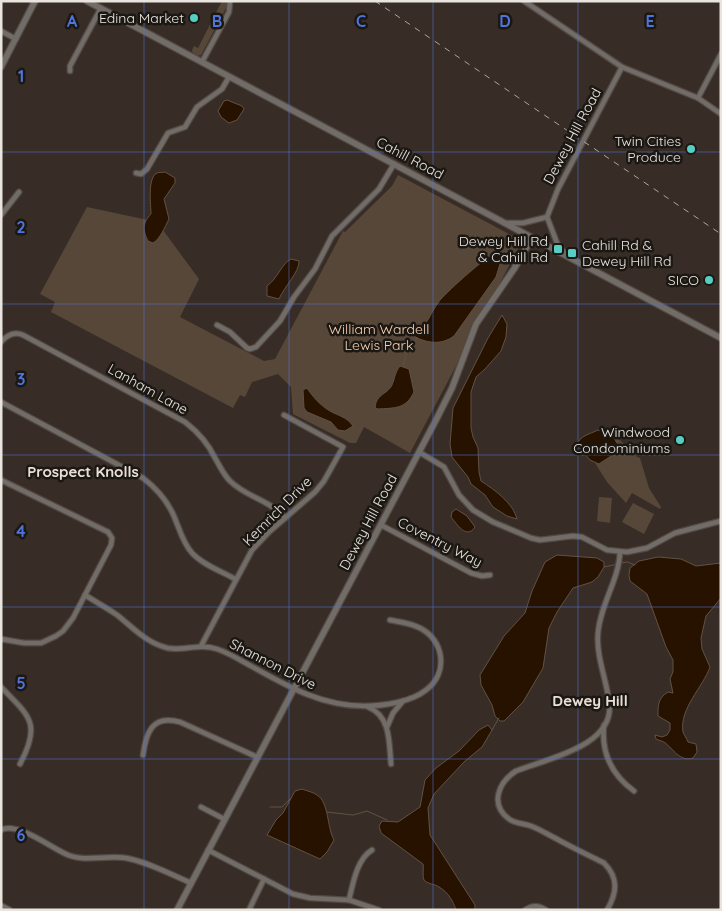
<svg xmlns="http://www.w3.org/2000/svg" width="722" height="911" font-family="Quicksand,sans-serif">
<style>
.green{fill:#574739}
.water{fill:#271200;stroke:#625143}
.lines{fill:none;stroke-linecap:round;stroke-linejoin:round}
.stream{stroke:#625143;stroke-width:1}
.minor-casing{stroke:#544a44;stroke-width:7}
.tertiary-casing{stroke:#544a44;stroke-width:8}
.minor{stroke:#716c68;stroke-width:4.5}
.tertiary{stroke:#716c68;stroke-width:5.5}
.rail{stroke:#aca49f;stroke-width:1;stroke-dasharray:6 6;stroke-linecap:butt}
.grid{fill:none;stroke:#5074da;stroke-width:1;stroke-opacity:0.55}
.poi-dot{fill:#56cec3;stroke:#1b1713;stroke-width:2}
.labels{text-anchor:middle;stroke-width:5;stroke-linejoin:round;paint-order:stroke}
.poi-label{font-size:14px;fill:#eae4df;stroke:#1b1713;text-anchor:end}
.street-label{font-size:14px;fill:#eae4df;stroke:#1b1713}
.park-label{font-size:14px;fill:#f9d1b0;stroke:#1b1713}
.neighbourhood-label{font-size:15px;font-weight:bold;fill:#ebdfd5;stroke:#1b1713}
.grid-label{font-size:16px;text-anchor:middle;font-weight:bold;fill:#5074da;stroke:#1b1713;stroke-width:5;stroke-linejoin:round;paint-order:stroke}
</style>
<rect width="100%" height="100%" fill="#372d26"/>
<!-- green -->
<g class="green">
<path d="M222,1H228L226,8L201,55L197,56L193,54L192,50L194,46L198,48Z"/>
<path d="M398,175L522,241L410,453L364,427L356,443H350L293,414L291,387L278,374L252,382L245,397L240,395L233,408L51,312L55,302L40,294L87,207L157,222L199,279L180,317L264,361L275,359L343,231L345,232L392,186Z"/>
<path d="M613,436C627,442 626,453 640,458L649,488L661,507L660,509L632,493L626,503L607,482L595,463L599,464L618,445Z"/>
<path d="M599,497L612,498L610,523L597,521Z"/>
<path d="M633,503L654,514L644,534L622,522Z"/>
</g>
<!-- water -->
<g class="water">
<path d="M227,100L242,106L244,109L237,120L229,123L221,117L218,111L224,101Z"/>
<path d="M165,172L175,178V183L164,199L169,219C165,227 160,239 153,243L148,241C143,231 142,223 151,214C151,205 147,178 157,173C159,172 162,173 165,172Z"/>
<path d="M500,251V264L496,277L454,336C441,346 425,343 412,335L415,327H424C429,318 434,308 440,300C449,290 489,253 500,251Z"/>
<path d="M291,259L299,261C300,271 284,287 279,299L267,296V286C278,278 282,263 291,259Z"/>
<path d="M502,315L507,324L506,337L501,351L485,369L476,377L471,392V428L473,437L478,448L479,472L481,481C495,490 513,503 517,519L507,516L493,507L485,495L471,484L468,477L452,457L450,444L453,408L488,338Z"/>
<path d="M400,366L409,369L414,392C406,409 395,408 377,409L375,407C377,393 387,395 392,385C395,378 395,372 400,366Z"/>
<path d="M307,388C312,396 321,406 330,411C339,416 347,417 353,426L345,431L338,430L331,422L307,412L304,408L303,390Z"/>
<path d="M598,430L613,436L618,445L611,456L599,464L590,460L577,445C579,436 590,434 598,430Z"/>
<path d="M456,509L467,516L475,527C466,540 457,524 451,517L452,512Z"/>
<path d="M557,555L597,558L604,562V567L598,577L592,582L573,588L557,612L549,628L543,668L523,702L504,721H500L495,716L492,705L481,685L480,675L504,636L525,613L532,591L545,562Z"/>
<path d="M658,557L681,559L696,566L721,563V598L706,616L701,638L702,649L710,667C703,687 679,709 683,732C684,735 687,739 688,742L696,744L697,752L693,758C679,762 674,749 664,742C662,741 658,740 656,739L655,735L662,737L667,735L670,730V723L658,716C658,705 658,698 668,692L673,693L670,679L673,672V660L666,647L647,594L630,581L629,575L630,568L639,561Z"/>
<path d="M488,725L492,730L482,747L464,762L434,794L428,808L430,835L475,905V910H456C453,901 448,892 439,887C435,884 427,884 424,880C422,876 424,868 423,864L381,833L379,826L382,821L398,822L420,807L425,780L436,768L459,751L479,730Z"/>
<path d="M302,789C307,791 313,792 317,795C329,802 327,828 334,840L327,852L320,859L267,835L276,820L283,813L295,791Z"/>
</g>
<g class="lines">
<!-- stream -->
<g class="stream">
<path d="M403,366L406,354L417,338"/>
<path d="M621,563L627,562L635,565"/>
<path d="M604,567L618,564"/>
<path d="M492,730L499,718"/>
<path d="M270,807H282L291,798"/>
<path d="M327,812L353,815L367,811L387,820"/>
</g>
<!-- minor casing -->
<g class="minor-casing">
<g id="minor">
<path d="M524,1L622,67L698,98L721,114"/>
<path d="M1,31L16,39"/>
<path d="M202,62L229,12L230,1"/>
<path d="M70,71V66L101,8"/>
<path d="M698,98L721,54"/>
<path d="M136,173L141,174L147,169L168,133L185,127L197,107L222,89L229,77"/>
<path d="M1,215L19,192"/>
<path d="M507,223H523L547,217"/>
<path d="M565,254L557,243L547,217L558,189L622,67"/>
<path d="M217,325L230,332L247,348L250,349L256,347L280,321L294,297L315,269L332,236L379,189L394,164"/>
<path d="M1,342C7,335 14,331 23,335L185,422C198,432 208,443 215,458C220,466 223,474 230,481C246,497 270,500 285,518"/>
<path d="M1,402L143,478C156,488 166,499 173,514C179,527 182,542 192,553C203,565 221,571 235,579"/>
<path d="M419,452L444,467L459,495L473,510L493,522L531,538L540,540L573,536L582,537L607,550L627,552L647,548L675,533L721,521"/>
<path d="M1,480L108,532L112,538L111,545L73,618L63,631L56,636L41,643H24L1,639"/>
<path d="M381,525L471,573L482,576L490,575"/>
<path d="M85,595C96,602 107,608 117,615C131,626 144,640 161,646C179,654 197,642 217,649C229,653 240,660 251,666C287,686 321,706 364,706C384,706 411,702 426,690C449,673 444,640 420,628C411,623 400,622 390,620"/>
<path d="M201,646L252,550L269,532L315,492L324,481L343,447L284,415"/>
<path d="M1,687C29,716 42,723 20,764"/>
<path d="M368,707C391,716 389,743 391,764"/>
<path d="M604,725C601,753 612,775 634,791"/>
<path d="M387,727L393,713L403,701"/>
<path d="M143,755C146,733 152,714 180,722L257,757"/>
<path d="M201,807L224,819"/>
<path d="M1,830C17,821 51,848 68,855C85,862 107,855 126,858C148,862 170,874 191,883"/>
<path d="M208,850L293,894L310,898L349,900L379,910"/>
<path d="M349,900C353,883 357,859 372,850"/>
<path d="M249,910L264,879"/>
<path d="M525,910C533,905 538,905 546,910"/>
<path d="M607,910C617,893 619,878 604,863C588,855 571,847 555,838C547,834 539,829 531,826C523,823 516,824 509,819C489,804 499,782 516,771C546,759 617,746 609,701C606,678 596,656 598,633C600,605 619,580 620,552"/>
</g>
</g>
<!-- tertiary casing -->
<g class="tertiary-casing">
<g id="tertiary">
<path d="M87,1L721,338"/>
<path d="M1,67L35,1"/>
<path d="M1,906L9,910"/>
<path d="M177,910L436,420L452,388L476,324L514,269L532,238"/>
</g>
</g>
<!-- minor -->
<use href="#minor" class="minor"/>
<!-- tertiary -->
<use href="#tertiary" class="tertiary"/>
<!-- rail -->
<path class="rail" d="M375,1L721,234"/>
</g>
<!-- grid -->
<path class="grid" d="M144,1V910M289,1V910M433,1V910M578,1V910M1,152H721M1,304H721M1,455H721M1,607H721M1,759H721"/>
<!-- markers -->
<g class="poi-dot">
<circle cx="194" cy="18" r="5"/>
<circle cx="691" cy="149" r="5"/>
<rect x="553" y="244" width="10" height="10" rx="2.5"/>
<rect x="567" y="248" width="10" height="10" rx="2.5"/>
<circle cx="709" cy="280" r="5"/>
<circle cx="680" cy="440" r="5"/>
</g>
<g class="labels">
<!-- poi labels -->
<g class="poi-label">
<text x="184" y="23">Edina Market</text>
<text x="681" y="146">Twin Cities<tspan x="681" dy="16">Produce</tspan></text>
<text x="548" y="246">Dewey Hill Rd<tspan x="548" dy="16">&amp; Cahill Rd</tspan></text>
<text x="582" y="250" text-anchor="start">Cahill Rd &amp;<tspan x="582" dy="16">Dewey Hill Rd</tspan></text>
<text x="699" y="285">SICO</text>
<text x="670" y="437">Windwood<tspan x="670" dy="16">Condominiums</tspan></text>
</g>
<!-- street labels -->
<g class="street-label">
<text transform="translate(572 136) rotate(-62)" y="5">Dewey Hill Road</text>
<text transform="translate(410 158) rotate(28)" y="5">Cahill Road</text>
<text transform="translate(148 389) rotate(29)" y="5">Lanham Lane</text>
<text transform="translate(277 511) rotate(-45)" y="5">Kemrich Drive</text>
<text transform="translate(368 522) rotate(-62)" y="5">Dewey Hill Road</text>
<text transform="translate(440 542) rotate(27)" y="5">Coventry Way</text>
<text transform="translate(273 664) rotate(27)" y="5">Shannon Drive</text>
</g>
<!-- park labels -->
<g class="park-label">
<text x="379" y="334">William Wardell<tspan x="379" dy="16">Lewis Park</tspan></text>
</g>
<!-- neighbourhood labels -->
<g class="neighbourhood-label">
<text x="83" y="477">Prospect Knolls</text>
<text x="590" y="706">Dewey Hill</text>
</g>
</g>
<g class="grid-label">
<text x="72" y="27">A</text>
<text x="217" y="27">B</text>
<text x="361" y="27">C</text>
<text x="505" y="27">D</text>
<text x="650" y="27">E</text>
<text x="21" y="82">1</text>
<text x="21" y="233">2</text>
<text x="21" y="385">3</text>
<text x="21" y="537">4</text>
<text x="21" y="689">5</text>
<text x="21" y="841">6</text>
</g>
<!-- border -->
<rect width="722" height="911" fill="none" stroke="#eae4df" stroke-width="5"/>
</svg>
